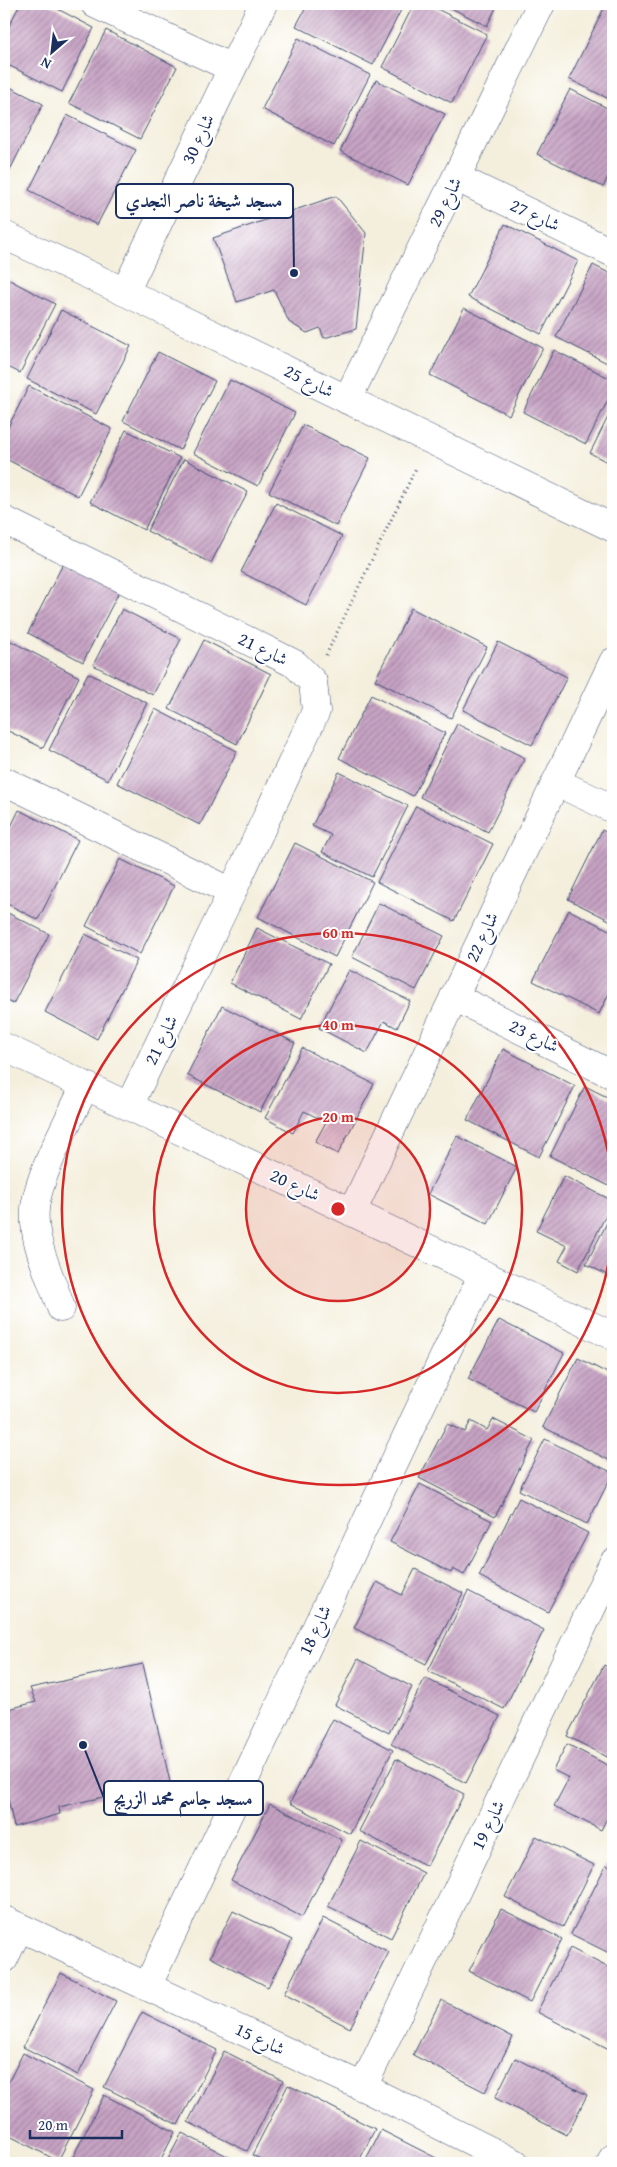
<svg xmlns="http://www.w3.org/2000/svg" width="617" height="2167" font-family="'Gentium Book Plus',Amiri,serif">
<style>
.building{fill:url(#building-hatch)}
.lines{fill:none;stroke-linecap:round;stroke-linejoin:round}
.minor-casing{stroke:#3c4c71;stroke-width:29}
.path{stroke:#3c4c71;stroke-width:3;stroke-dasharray:1 4;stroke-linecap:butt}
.minor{stroke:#fff;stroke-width:28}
.ring{fill:none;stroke:#d62828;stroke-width:2.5}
.labels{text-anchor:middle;stroke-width:4;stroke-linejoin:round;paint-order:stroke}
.street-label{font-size:18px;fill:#1b2f5e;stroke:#fff}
.centre{fill:#d62828;stroke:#fff;stroke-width:2.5}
.ring-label{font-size:15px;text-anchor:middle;font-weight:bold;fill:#d62828;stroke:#fff;stroke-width:4;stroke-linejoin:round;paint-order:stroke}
.leader{fill:none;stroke:#1b2f5e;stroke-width:2}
.callout-dot{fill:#1b2f5e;stroke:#fff;stroke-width:2}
.callout{fill:#fff;stroke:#1b2f5e;stroke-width:2}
.callout-label{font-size:19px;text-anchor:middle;font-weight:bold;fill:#1b2f5e}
</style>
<defs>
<pattern id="building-hatch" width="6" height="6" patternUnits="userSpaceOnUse" patternTransform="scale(1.25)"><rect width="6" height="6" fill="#c7a3c4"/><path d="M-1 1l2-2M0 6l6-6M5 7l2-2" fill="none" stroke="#a185a2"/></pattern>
</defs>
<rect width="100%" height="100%" fill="#fff"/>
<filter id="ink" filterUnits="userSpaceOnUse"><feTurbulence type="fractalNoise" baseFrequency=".02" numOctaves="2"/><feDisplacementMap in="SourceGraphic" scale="10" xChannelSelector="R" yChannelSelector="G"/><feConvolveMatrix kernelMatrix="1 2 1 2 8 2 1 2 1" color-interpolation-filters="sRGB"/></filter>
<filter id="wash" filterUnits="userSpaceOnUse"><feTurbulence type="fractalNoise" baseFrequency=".0096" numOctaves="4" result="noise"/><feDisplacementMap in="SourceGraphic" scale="20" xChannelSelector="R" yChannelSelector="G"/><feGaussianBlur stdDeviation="1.12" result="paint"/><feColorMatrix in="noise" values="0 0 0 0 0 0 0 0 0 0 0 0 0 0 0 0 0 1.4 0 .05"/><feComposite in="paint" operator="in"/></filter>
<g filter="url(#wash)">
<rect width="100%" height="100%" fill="#f4efdd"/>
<g id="blocks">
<!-- building -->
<g class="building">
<path d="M20,4H48L94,28L62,92L4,63V36Z"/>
<path d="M308,4H404L373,65L296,26Z"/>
<path d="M414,4H427L487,34L452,103L382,67Z"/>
<path d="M443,4H498L487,26Z"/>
<path d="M606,4L613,8V101L569,79Z"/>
<path d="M106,30L177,67L140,139L69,103Z"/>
<path d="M298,38L370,75L334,146L262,109Z"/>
<path d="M376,80L445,114L408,185L340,151Z"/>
<path d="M4,84L43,104L7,176L4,175Z"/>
<path d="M570,89L613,111V167L603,187L537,154Z"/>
<path d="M67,115L136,150L97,225L29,190Z"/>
<path d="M336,196L366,233L356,329L324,338L320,328L307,333L289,322L274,290L237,302L213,238Z"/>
<path d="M505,224L578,261L541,334L468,297Z"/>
<path d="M593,265L613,275V366L556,337Z"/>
<path d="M4,277L55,304L20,373L4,365Z"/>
<path d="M464,308L543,348L509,415L430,375Z"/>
<path d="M61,310L131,346L96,414L27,379Z"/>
<path d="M554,350L613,380V390L586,444L523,412Z"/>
<path d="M158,352L215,381L180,450L123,421Z"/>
<path d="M230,380L295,413L258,486L193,453Z"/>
<path d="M29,386L112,429L78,496L4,458V435Z"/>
<path d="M613,407V465L590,453Z"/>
<path d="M303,425L370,458L336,526L269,492Z"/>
<path d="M126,430L180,458L144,530L90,502Z"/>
<path d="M184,459L248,492L211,563L147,531Z"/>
<path d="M276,503L342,536L306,605L241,572Z"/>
<path d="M63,564L119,592L83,662L28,633Z"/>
<path d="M411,608L487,647L451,718L375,680Z"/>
<path d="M122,609L181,639L153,695L93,665Z"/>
<path d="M9,640L79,677L43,748L4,729V650Z"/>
<path d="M204,640L271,674L237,744L169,709Z"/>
<path d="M498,642L567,677L532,745L463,710Z"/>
<path d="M88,673L147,703L108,780L49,750Z"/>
<path d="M371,695L445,733L413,796L339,758Z"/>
<path d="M155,709L237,751L200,825L117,783Z"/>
<path d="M457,724L525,758L488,832L420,797Z"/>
<path d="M339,772L408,806L372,877L322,852L331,835L312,826Z"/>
<path d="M416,806L493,844L454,921L377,882Z"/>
<path d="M4,809L8,811L4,820Z"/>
<path d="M19,810L78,840L38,920L4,902V841Z"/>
<path d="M602,830L613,836V922L568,899Z"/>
<path d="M295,843L373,882L335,957L258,917Z"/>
<path d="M120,859L174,886L140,954L86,926Z"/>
<path d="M379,903L444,936L416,990L352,957Z"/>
<path d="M569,910L613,932V985L599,1014L533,981Z"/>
<path d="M4,911L49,934L13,1004L4,999Z"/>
<path d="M257,928L329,964L301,1019L230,983Z"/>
<path d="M85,934L137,960L97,1039L45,1012Z"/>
<path d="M349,970L410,1001L397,1028L384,1021L367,1053L319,1028Z"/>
<path d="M222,1006L295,1043L260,1112L187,1075Z"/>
<path d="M302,1048L374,1084L338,1154L315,1142L326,1122L304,1111L293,1133L265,1118Z"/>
<path d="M503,1049L575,1086L539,1157L467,1120Z"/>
<path d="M585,1086L613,1100V1188L550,1156Z"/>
<path d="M457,1136L517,1167L488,1224L428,1194Z"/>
<path d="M564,1176L613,1201L578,1271L559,1261L567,1246L536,1231Z"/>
<path d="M613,1211V1278L586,1264Z"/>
<path d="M499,1320L564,1353L534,1412L468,1379Z"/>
<path d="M578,1358L613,1376V1462L543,1427Z"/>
<path d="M493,1419L534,1440L495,1517L419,1478L447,1424L465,1432L471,1421L487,1430Z"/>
<path d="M545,1439L613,1473L587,1524L519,1490Z"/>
<path d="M420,1484L492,1521L464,1575L453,1569L451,1573L390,1542Z"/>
<path d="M519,1498L588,1533L548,1612L479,1576Z"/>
<path d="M415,1569L463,1593L426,1664L354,1628L377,1582L402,1595Z"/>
<path d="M468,1591L544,1630L504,1709L428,1671Z"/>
<path d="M613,1648V1661L608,1658Z"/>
<path d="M358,1659L412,1687L389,1733L335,1705Z"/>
<path d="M143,1664L170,1782L59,1807L60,1814L14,1827L4,1780V1710L36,1702L30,1688Z"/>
<path d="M604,1665L613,1670V1760L567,1736Z"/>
<path d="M425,1678L500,1716L466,1783L391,1744Z"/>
<path d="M333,1719L393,1750L350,1834L290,1803Z"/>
<path d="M567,1744L613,1768V1806L601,1830L554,1806L569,1778L553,1770Z"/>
<path d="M396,1759L464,1794L427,1866L359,1831Z"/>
<path d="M270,1804L342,1840L302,1917L231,1880Z"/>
<path d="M536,1836L594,1865L563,1927L505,1897Z"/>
<path d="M361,1841L424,1873L391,1938L328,1906Z"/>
<path d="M606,1865L613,1868V1955L571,1934Z"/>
<path d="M501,1909L562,1939L530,2002L469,1971Z"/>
<path d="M233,1911L292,1940L268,1987L210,1957Z"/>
<path d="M323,1918L389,1952L350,2028L284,1994Z"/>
<path d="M570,1948L613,1970V2041L609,2049L537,2012Z"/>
<path d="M61,1973L116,2001L78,2075L23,2047Z"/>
<path d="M441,2000L513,2037L485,2092L413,2055Z"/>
<path d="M142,2012L217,2050L178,2125L104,2087Z"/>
<path d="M224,2051L283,2081L247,2151L188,2122Z"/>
<path d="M23,2053L94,2090L58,2161L4,2133V2091Z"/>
<path d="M515,2058L587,2095L567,2135L495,2098Z"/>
<path d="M288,2085L375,2129L358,2163H269L252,2155Z"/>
<path d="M104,2095L175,2132L159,2163H70Z"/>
<path d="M381,2130L446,2163H364Z"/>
<path d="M182,2133L241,2163H166Z"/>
</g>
</g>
</g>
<g filter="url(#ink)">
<use href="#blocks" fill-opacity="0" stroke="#3c4c71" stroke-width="1"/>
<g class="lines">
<!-- minor casing -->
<g class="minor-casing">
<g id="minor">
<path d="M95,4L232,68"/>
<path d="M457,178L613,253"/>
<path d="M4,235L125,292L613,528"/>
<path d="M125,292L263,4"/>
<path d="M347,400L541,4"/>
<path d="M4,520L295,664L313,682L316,711L232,892L129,1106"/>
<path d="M4,781L232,892"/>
<path d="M556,782L613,809"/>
<path d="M454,997L613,1075"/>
<path d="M4,1047L613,1336"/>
<path d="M352,1212L613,662"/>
<path d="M61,1308C51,1277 32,1242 35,1209C38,1175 70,1118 85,1086"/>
<path d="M4,1920L363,2087L515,2163"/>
<path d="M4,1959L19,1927"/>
<path d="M147,1987L483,1274"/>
<path d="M363,2087L613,1563"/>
<path d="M611,2163L613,2158"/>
</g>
</g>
<!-- path -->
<path class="path" d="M326,655L417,466"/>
<!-- minor -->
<use href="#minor" class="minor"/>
</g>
</g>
<!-- distance rings -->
<circle cx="338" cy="1209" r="92" fill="#d62828" fill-opacity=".12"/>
<g class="ring">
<circle cx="338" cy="1209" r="92"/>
<circle cx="338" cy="1209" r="184"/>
<path d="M613 1231A276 276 0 1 1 613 1187"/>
</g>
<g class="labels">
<!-- street labels -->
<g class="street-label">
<text transform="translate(198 139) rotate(-65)" y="6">شارع 30</text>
<text transform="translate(445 202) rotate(-64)" y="6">شارع 29</text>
<text transform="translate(535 215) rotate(25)" y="6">شارع 27</text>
<text transform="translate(309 381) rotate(26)" y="6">شارع 25</text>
<text transform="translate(263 649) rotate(26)" y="6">شارع 21</text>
<text transform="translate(482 937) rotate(-65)" y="6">شارع 22</text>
<text transform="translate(534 1036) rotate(26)" y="6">شارع 23</text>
<text transform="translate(161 1040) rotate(-64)" y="6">شارع 21</text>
<text transform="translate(295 1185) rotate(25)" y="6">شارع 20</text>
<text transform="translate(315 1630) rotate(-65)" y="6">شارع 18</text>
<text transform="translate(488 1825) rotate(-64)" y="6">شارع 19</text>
<text transform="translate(260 2039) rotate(25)" y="6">شارع 15</text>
</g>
</g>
<circle cx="338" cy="1209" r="8" class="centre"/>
<g class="ring-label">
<text x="338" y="938">60 m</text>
<text x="338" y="1030">40 m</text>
<text x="338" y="1122">20 m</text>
</g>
<!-- callouts -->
<path class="leader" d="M294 273L293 201M83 1745L104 1798"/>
<g class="callout-dot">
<circle cx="294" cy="273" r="5"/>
<circle cx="83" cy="1745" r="5"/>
</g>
<g class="callout">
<rect x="116" y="184" width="177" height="34" rx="5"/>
<rect x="104" y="1781" width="159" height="34" rx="5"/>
</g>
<g class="callout-label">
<text x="204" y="207">مسجد شيخة ناصر النجدي</text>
<text x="183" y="1805">مسجد جاسم محمد الزريج</text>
</g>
<!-- margin -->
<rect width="617" height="2167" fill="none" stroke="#fff" stroke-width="20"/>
<!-- north arrow -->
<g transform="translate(52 52) rotate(208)" stroke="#ffffff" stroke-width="4" paint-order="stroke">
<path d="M0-4L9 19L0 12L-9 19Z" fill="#1b2f5e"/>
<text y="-8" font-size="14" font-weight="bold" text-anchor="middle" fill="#1b2f5e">N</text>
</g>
<!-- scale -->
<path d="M30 2130v8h92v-8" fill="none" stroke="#1b2f5e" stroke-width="2.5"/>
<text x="38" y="2130" font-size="15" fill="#1b2f5e" stroke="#ffffff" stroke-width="4" paint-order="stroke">20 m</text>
</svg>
